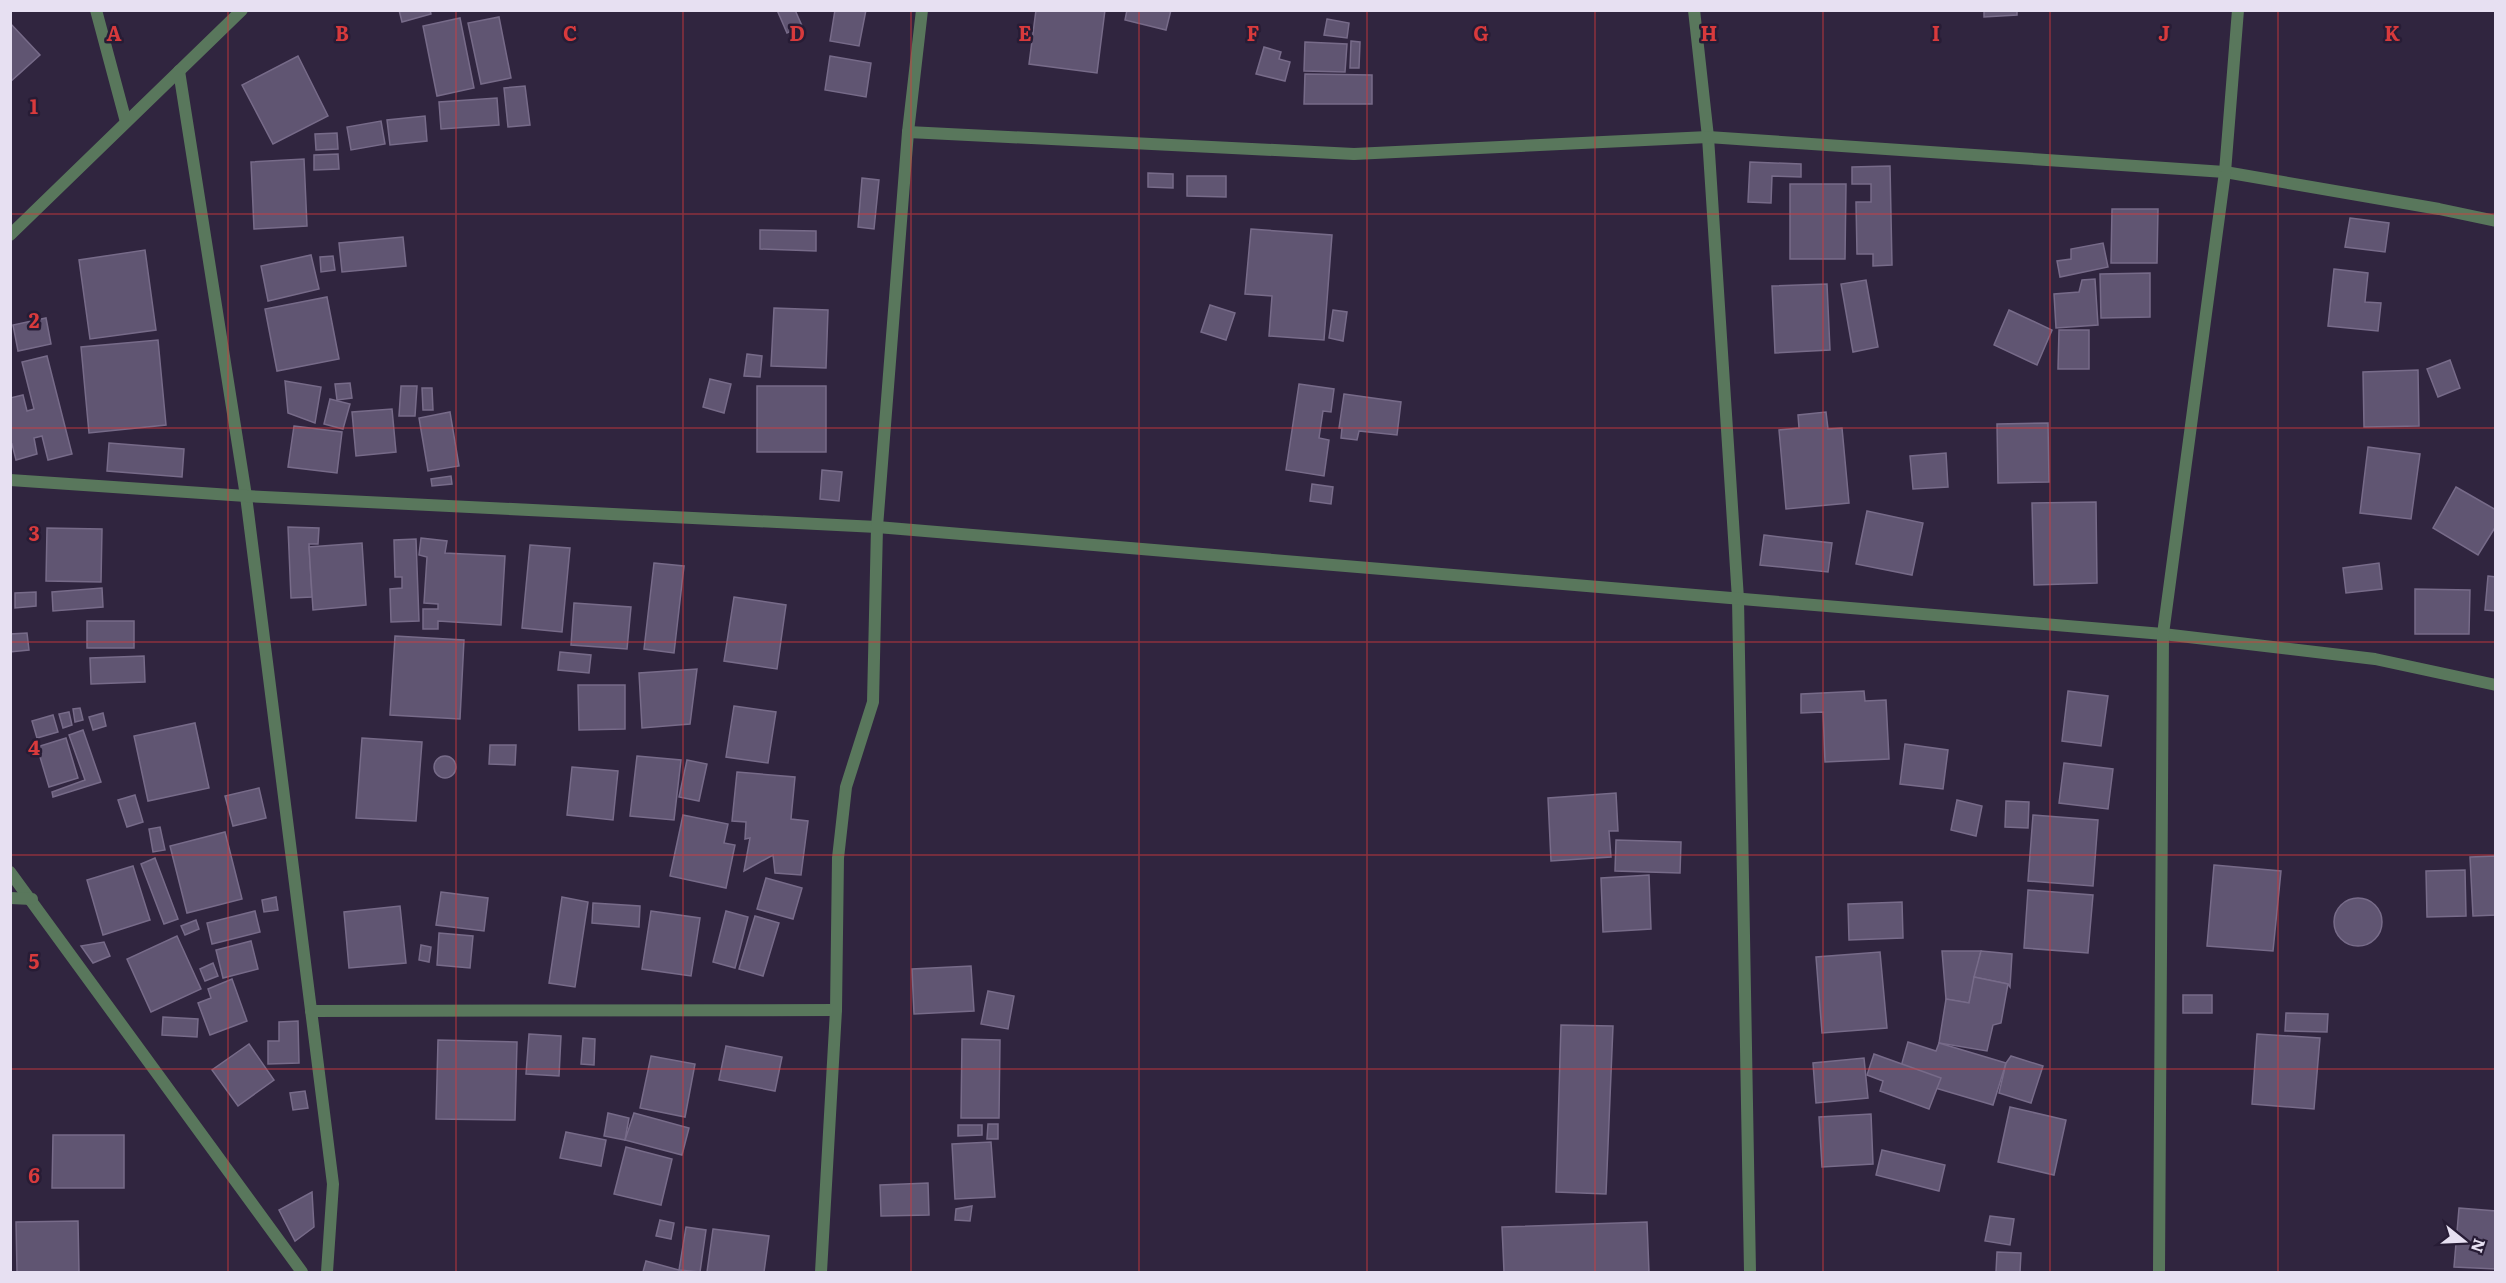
<svg xmlns="http://www.w3.org/2000/svg" width="2506" height="1283" font-family="Literata,serif">
<style>
.building{fill:#605572;stroke:#776b89;stroke-width:1.5}
.lines{fill:none;stroke-linecap:round;stroke-linejoin:round}
.minor{stroke:#59775c;stroke-width:12}
.grid{fill:none;stroke:#d83a3c;stroke-width:1.5;stroke-opacity:0.55}
.grid-label{font-size:20px;text-anchor:middle;font-weight:bold;fill:#d83a3c;stroke:#271c35;stroke-width:5;stroke-linejoin:round;paint-order:stroke}
</style>
<rect width="100%" height="100%" fill="#30253f"/>
<!-- building -->
<g class="building">
<path d="M399,10H430L431,14L402,22Z"/>
<path d="M777,10H795L802,26L787,33Z"/>
<path d="M835,10H866L859,46L830,41Z"/>
<path d="M1036,10H1105L1097,73L1029,64Z"/>
<path d="M1127,10H1171L1166,30L1125,20Z"/>
<path d="M1984,10H2017V15L1984,17Z"/>
<path d="M499,17L511,78L481,84L468,23Z"/>
<path d="M460,18L474,88L437,96L423,26Z"/>
<path d="M1327,19L1349,23L1347,38L1324,35Z"/>
<path d="M10,23L40,55L10,82Z"/>
<path d="M1351,41L1360,42L1359,68H1350Z"/>
<path d="M1305,42L1347,44L1345,72L1304,71Z"/>
<path d="M1264,47L1281,52L1279,59L1290,62L1285,81L1256,74Z"/>
<path d="M298,56L328,116L273,144L242,85Z"/>
<path d="M830,56L871,63L866,97L825,90Z"/>
<path d="M1305,74L1372,75V104H1304Z"/>
<path d="M525,86L530,125L508,127L504,88Z"/>
<path d="M497,98L499,125L441,129L439,102Z"/>
<path d="M425,116L427,141L390,145L387,120Z"/>
<path d="M381,121L385,144L351,150L347,127Z"/>
<path d="M337,133L338,149L316,150L315,134Z"/>
<path d="M338,154L339,169L314,170V155Z"/>
<path d="M304,159L307,226L254,229L251,162Z"/>
<path d="M1750,162L1801,164V177L1772,176L1771,203L1748,202Z"/>
<path d="M1890,166L1892,265L1873,266V254H1857L1856,202H1871V184H1852V167Z"/>
<path d="M1148,173L1173,174V188L1148,187Z"/>
<path d="M1187,176H1226V197L1187,196Z"/>
<path d="M862,178L879,180L874,229L858,227Z"/>
<path d="M1790,184H1846L1845,259H1790Z"/>
<path d="M2112,209H2158L2157,263H2111Z"/>
<path d="M2350,218L2389,223L2385,252L2345,247Z"/>
<path d="M1251,229L1332,235L1324,340L1269,336L1272,296L1245,294Z"/>
<path d="M760,230L816,231V251L760,249Z"/>
<path d="M403,237L406,266L342,272L339,243Z"/>
<path d="M2103,243L2108,267L2060,277L2057,261L2071,259V249Z"/>
<path d="M145,250L156,330L90,339L79,260Z"/>
<path d="M311,255L319,289L268,301L261,266Z"/>
<path d="M333,256L335,270L321,272L320,257Z"/>
<path d="M2334,269L2368,273L2365,302L2381,303L2378,331L2328,326Z"/>
<path d="M2150,273V317L2101,318L2100,274Z"/>
<path d="M2095,279L2098,325L2056,328L2054,294L2079,292L2082,280Z"/>
<path d="M1866,280L1878,347L1853,352L1841,284Z"/>
<path d="M1827,284L1830,350L1775,353L1772,286Z"/>
<path d="M327,297L339,359L277,371L265,309Z"/>
<path d="M1210,305L1235,313L1226,340L1201,332Z"/>
<path d="M774,308L828,310L826,368L771,366Z"/>
<path d="M1333,310L1347,312L1343,341L1329,338Z"/>
<path d="M2009,310L2052,330L2037,365L1994,345Z"/>
<path d="M46,318L51,344L18,351L13,325Z"/>
<path d="M2059,330H2089V369H2058Z"/>
<path d="M158,340L166,425L89,433L81,347Z"/>
<path d="M747,354L762,356L760,377L744,376Z"/>
<path d="M47,356L72,454L48,460L42,436L34,438L37,454L16,460L12,444L10,445V398L23,395L27,411L34,409L22,362Z"/>
<path d="M2450,360L2460,388L2438,397L2427,369Z"/>
<path d="M2418,370L2419,426L2364,427L2363,372Z"/>
<path d="M710,379L731,384L724,413L703,407Z"/>
<path d="M285,381L321,387L315,423L288,413Z"/>
<path d="M350,383L352,398L337,400L335,384Z"/>
<path d="M1299,384L1334,389L1331,412L1323,411L1319,438L1329,440L1324,476L1286,470Z"/>
<path d="M401,386H417L415,416H399Z"/>
<rect x="757" y="386" width="69" height="66"/>
<path d="M422,388H432L433,410H423Z"/>
<path d="M1344,394L1401,402L1397,435L1359,431L1357,440L1341,438L1342,428H1339Z"/>
<path d="M330,399L350,404L343,429L324,424Z"/>
<path d="M392,409L396,452L356,456L352,412Z"/>
<path d="M450,412L459,466L428,471L419,418Z"/>
<path d="M1826,412L1828,429L1842,428L1849,503L1786,509L1779,430L1799,428L1798,415Z"/>
<path d="M2048,423L2049,482L1998,483L1997,424Z"/>
<path d="M294,426L342,432L337,473L288,467Z"/>
<path d="M109,443L184,449L182,477L107,471Z"/>
<path d="M2368,447L2420,454L2411,519L2360,513Z"/>
<path d="M1946,453L1948,487L1913,489L1910,456Z"/>
<path d="M822,470L842,472L839,501L820,499Z"/>
<path d="M451,476L452,484L432,486L431,479Z"/>
<path d="M1312,484L1333,487L1331,504L1310,501Z"/>
<path d="M2456,487L2496,510V526L2478,555L2433,528Z"/>
<path d="M2096,502L2097,583L2034,585L2032,503Z"/>
<path d="M1867,511L1923,523L1912,575L1856,564Z"/>
<path d="M288,527L319,528L318,544H309L312,597L291,598Z"/>
<path d="M47,528L102,529L101,582L46,581Z"/>
<path d="M1764,535L1832,543L1828,572L1760,565Z"/>
<path d="M421,538L447,541L445,553L505,556L501,625L438,621V629H423V609H438V604L424,603L427,557L419,555Z"/>
<path d="M416,539L419,621L391,622L390,589L402,588V577H395L394,540Z"/>
<path d="M362,543L366,605L313,610L309,547Z"/>
<path d="M530,545L570,548L562,632L522,628Z"/>
<path d="M654,563L684,566L674,653L644,649Z"/>
<path d="M2379,563L2382,589L2346,593L2343,568Z"/>
<path d="M2488,576L2496,577V611L2485,610Z"/>
<path d="M102,588L103,607L53,611L52,592Z"/>
<path d="M2415,589L2470,590L2469,634H2415Z"/>
<path d="M36,592V606L15,608V593Z"/>
<path d="M734,597L786,605L777,669L724,661Z"/>
<path d="M574,603L631,607L627,649L571,645Z"/>
<rect x="87" y="621" width="47" height="27"/>
<path d="M27,633L29,650L10,652V634Z"/>
<path d="M395,636L464,640L460,719L390,715Z"/>
<path d="M560,652L591,655L589,673L558,670Z"/>
<path d="M144,656L145,682L91,684L90,658Z"/>
<path d="M697,669L690,724L642,728L639,673Z"/>
<path d="M578,685H625V729L579,730Z"/>
<path d="M1864,691L1865,701L1886,700L1889,759L1825,762L1823,712L1801,713V694Z"/>
<path d="M2068,691L2108,696L2101,746L2062,741Z"/>
<path d="M734,706L776,712L768,763L726,757Z"/>
<path d="M80,708L83,720L75,722L73,709Z"/>
<path d="M69,712L72,725L63,728L59,714Z"/>
<path d="M103,713L106,726L93,730L89,717Z"/>
<path d="M53,715L58,732L37,738L32,721Z"/>
<path d="M195,723L209,788L148,801L134,736Z"/>
<path d="M83,730L101,782L53,797L52,792L85,780L69,735Z"/>
<path d="M66,738L78,778L49,787L37,747Z"/>
<path d="M362,738L422,742L416,821L356,818Z"/>
<path d="M1905,744L1948,750L1943,789L1900,784Z"/>
<path d="M490,745H516L515,765L489,764Z"/>
<path d="M637,756L681,760L674,820L630,816Z"/>
<circle cx="445" cy="767" r="11"/>
<path d="M687,760L707,764L699,801L679,797Z"/>
<path d="M2064,763L2113,769L2108,809L2059,803Z"/>
<path d="M572,767L618,771L613,820L567,815Z"/>
<path d="M737,772L795,777L791,819L808,821L801,875L775,873L773,855L744,871L750,838L745,839L746,822L732,821Z"/>
<path d="M259,788L266,818L233,826L225,796Z"/>
<path d="M1616,793L1618,831H1609L1611,857L1551,861L1548,798Z"/>
<path d="M135,795L143,822L127,827L118,800Z"/>
<path d="M1957,800L1982,806L1976,836L1951,830Z"/>
<path d="M2006,801L2029,802L2028,828L2005,827Z"/>
<path d="M683,815L728,824L724,843L735,845L726,888L670,876Z"/>
<path d="M2033,815L2098,820L2093,886L2028,881Z"/>
<path d="M160,827L165,850L153,852L149,829Z"/>
<path d="M225,832L242,899L187,913L170,846Z"/>
<path d="M1616,840L1681,842L1680,873L1615,871Z"/>
<path d="M2496,856V915L2473,916L2470,857Z"/>
<path d="M155,858L178,919L164,924L141,864Z"/>
<path d="M2214,865L2281,871L2273,951L2207,946Z"/>
<path d="M133,866L150,920L103,935L87,880Z"/>
<path d="M2465,870L2466,916L2427,917L2426,871Z"/>
<path d="M1649,875L1651,929L1603,932L1601,878Z"/>
<path d="M766,878L802,888L793,919L757,909Z"/>
<path d="M2028,890L2093,895L2088,953L2024,948Z"/>
<path d="M441,892L488,898L484,931L436,925Z"/>
<path d="M276,897L278,910L264,912L262,900Z"/>
<path d="M562,897L588,902L575,987L549,983Z"/>
<circle cx="2358" cy="922" r="24"/>
<path d="M1902,902L1903,938L1849,940L1848,904Z"/>
<path d="M593,903L640,906L639,927L592,923Z"/>
<path d="M400,906L406,963L349,968L344,912Z"/>
<path d="M255,911L260,932L212,944L207,923Z"/>
<path d="M651,911L700,918L691,976L642,969Z"/>
<path d="M726,911L748,917L735,968L713,962Z"/>
<path d="M755,916L779,923L763,976L739,969Z"/>
<path d="M196,920L199,929L185,935L181,926Z"/>
<path d="M439,933L473,936L470,968L437,965Z"/>
<path d="M177,936L201,989L151,1012L127,959Z"/>
<path d="M251,941L258,969L223,978L216,950Z"/>
<path d="M104,942L110,956L93,963L81,946Z"/>
<path d="M421,945L431,947L429,962L419,960Z"/>
<path d="M1942,951H1981L1969,1003L1946,999Z"/>
<path d="M1981,951L2012,954L2010,987L2008,984L1974,977Z"/>
<path d="M1880,952L1887,1028L1822,1033L1816,957Z"/>
<path d="M213,963L218,976L205,981L200,969Z"/>
<path d="M971,966L974,1011L914,1014L912,969Z"/>
<path d="M1974,977L2008,984L2001,1023L1993,1025L1987,1051L1939,1043L1946,999L1969,1003Z"/>
<path d="M232,979L247,1021L210,1035L198,1003L211,998L208,989Z"/>
<path d="M988,991L1014,996L1008,1029L981,1024Z"/>
<rect x="2183" y="995" width="29" height="18"/>
<path d="M2286,1013L2328,1014L2327,1032L2285,1031Z"/>
<path d="M163,1017L198,1019L197,1037L162,1035Z"/>
<path d="M298,1021L299,1063L268,1064V1041H279V1022Z"/>
<path d="M1561,1025L1613,1026L1606,1194L1556,1192Z"/>
<path d="M529,1034L561,1036L559,1076L526,1074Z"/>
<path d="M2257,1034L2320,1038L2314,1109L2252,1104Z"/>
<path d="M583,1038L595,1039L594,1065L581,1064Z"/>
<path d="M962,1039L1000,1040L999,1118H961Z"/>
<path d="M438,1040L517,1042L515,1120L436,1119Z"/>
<path d="M1908,1042L1936,1051L1939,1043L2006,1063L1993,1105L1898,1077Z"/>
<path d="M249,1044L274,1080L238,1106L212,1070Z"/>
<path d="M726,1046L782,1057L775,1091L719,1080Z"/>
<path d="M1874,1054L1941,1078L1929,1109L1880,1091L1883,1081L1867,1075Z"/>
<path d="M651,1056L695,1064L685,1117L640,1108Z"/>
<path d="M2011,1056L2043,1066L2031,1103L1999,1093L2006,1063Z"/>
<path d="M1864,1058L1868,1098L1816,1103L1813,1063Z"/>
<path d="M305,1091L308,1108L293,1110L290,1093Z"/>
<path d="M2010,1107L2066,1120L2054,1175L1998,1162Z"/>
<path d="M608,1113L629,1118L625,1140L604,1136Z"/>
<path d="M634,1113L689,1128L682,1155L625,1140Z"/>
<path d="M1871,1114L1873,1164L1822,1167L1819,1117Z"/>
<path d="M988,1124H998V1139H987Z"/>
<path d="M958,1125H982V1135L958,1136Z"/>
<path d="M566,1132L606,1140L601,1166L560,1158Z"/>
<path d="M53,1135H124V1188H52Z"/>
<path d="M991,1142L995,1197L955,1199L952,1144Z"/>
<path d="M626,1147L672,1159L661,1205L614,1194Z"/>
<path d="M1882,1150L1945,1165L1939,1191L1876,1175Z"/>
<path d="M928,1183L929,1215L881,1216L880,1185Z"/>
<path d="M312,1192L314,1227L295,1241L279,1210Z"/>
<path d="M972,1206L970,1221L955,1220L956,1209Z"/>
<path d="M2459,1208L2496,1211V1269L2454,1267Z"/>
<path d="M1990,1216L2014,1219L2010,1245L1985,1241Z"/>
<path d="M660,1220L674,1223L671,1239L656,1236Z"/>
<path d="M78,1221L79,1272H17L16,1222Z"/>
<path d="M1647,1222L1649,1272H1504L1502,1227Z"/>
<path d="M686,1227L706,1230L700,1272L679,1270Z"/>
<path d="M713,1229L769,1236L764,1272H707Z"/>
<path d="M1997,1252L2021,1253L2020,1272H1996Z"/>
<path d="M646,1261L679,1270V1272H643Z"/>
</g>
<g class="lines">
<!-- minor -->
<g class="minor">
<path d="M96,10L126,122"/>
<path d="M1694,10L1708,137L1738,599L1750,1272"/>
<path d="M179,71L246,496L333,1184L327,1272"/>
<path d="M908,132L1354,154L1708,137L2225,172L2439,209L2496,221"/>
<path d="M10,235L242,10"/>
<path d="M10,480L246,496L877,527L2163,634L2375,659L2496,685"/>
<path d="M10,872L302,1272"/>
<path d="M10,898L32,899"/>
<path d="M311,1011L836,1010"/>
<path d="M821,1272L836,1010L838,858L846,787L873,702L877,527L908,132L922,10"/>
<path d="M2159,1272L2163,634L2225,172L2238,10"/>
</g>
</g>
<!-- grid -->
<path class="grid" d="M228,10V1272M456,10V1272M683,10V1272M911,10V1272M1139,10V1272M1367,10V1272M1595,10V1272M1823,10V1272M2050,10V1272M2278,10V1272M10,214H2496M10,428H2496M10,642H2496M10,855H2496M10,1069H2496"/>
<g class="grid-label">
<text x="114" y="41">A</text>
<text x="342" y="41">B</text>
<text x="570" y="41">C</text>
<text x="797" y="41">D</text>
<text x="1025" y="41">E</text>
<text x="1253" y="41">F</text>
<text x="1481" y="41">G</text>
<text x="1709" y="41">H</text>
<text x="1936" y="41">I</text>
<text x="2164" y="41">J</text>
<text x="2392" y="41">K</text>
<text x="34" y="114">1</text>
<text x="34" y="328">2</text>
<text x="34" y="541">3</text>
<text x="34" y="755">4</text>
<text x="34" y="969">5</text>
<text x="34" y="1183">6</text>
</g>
<!-- border -->
<rect width="2506" height="1283" fill="none" stroke="#e7e0f2" stroke-width="24"/>
<!-- north arrow -->
<g transform="translate(2464 1241) rotate(108)" stroke="#271c35" stroke-width="4.5" paint-order="stroke">
<path d="M0-4.5L10 22L0 15L-10 22Z" fill="#e7e0f2"/>
<text y="-9" font-size="16" font-weight="bold" text-anchor="middle" fill="#e7e0f2">N</text>
</g>
</svg>
